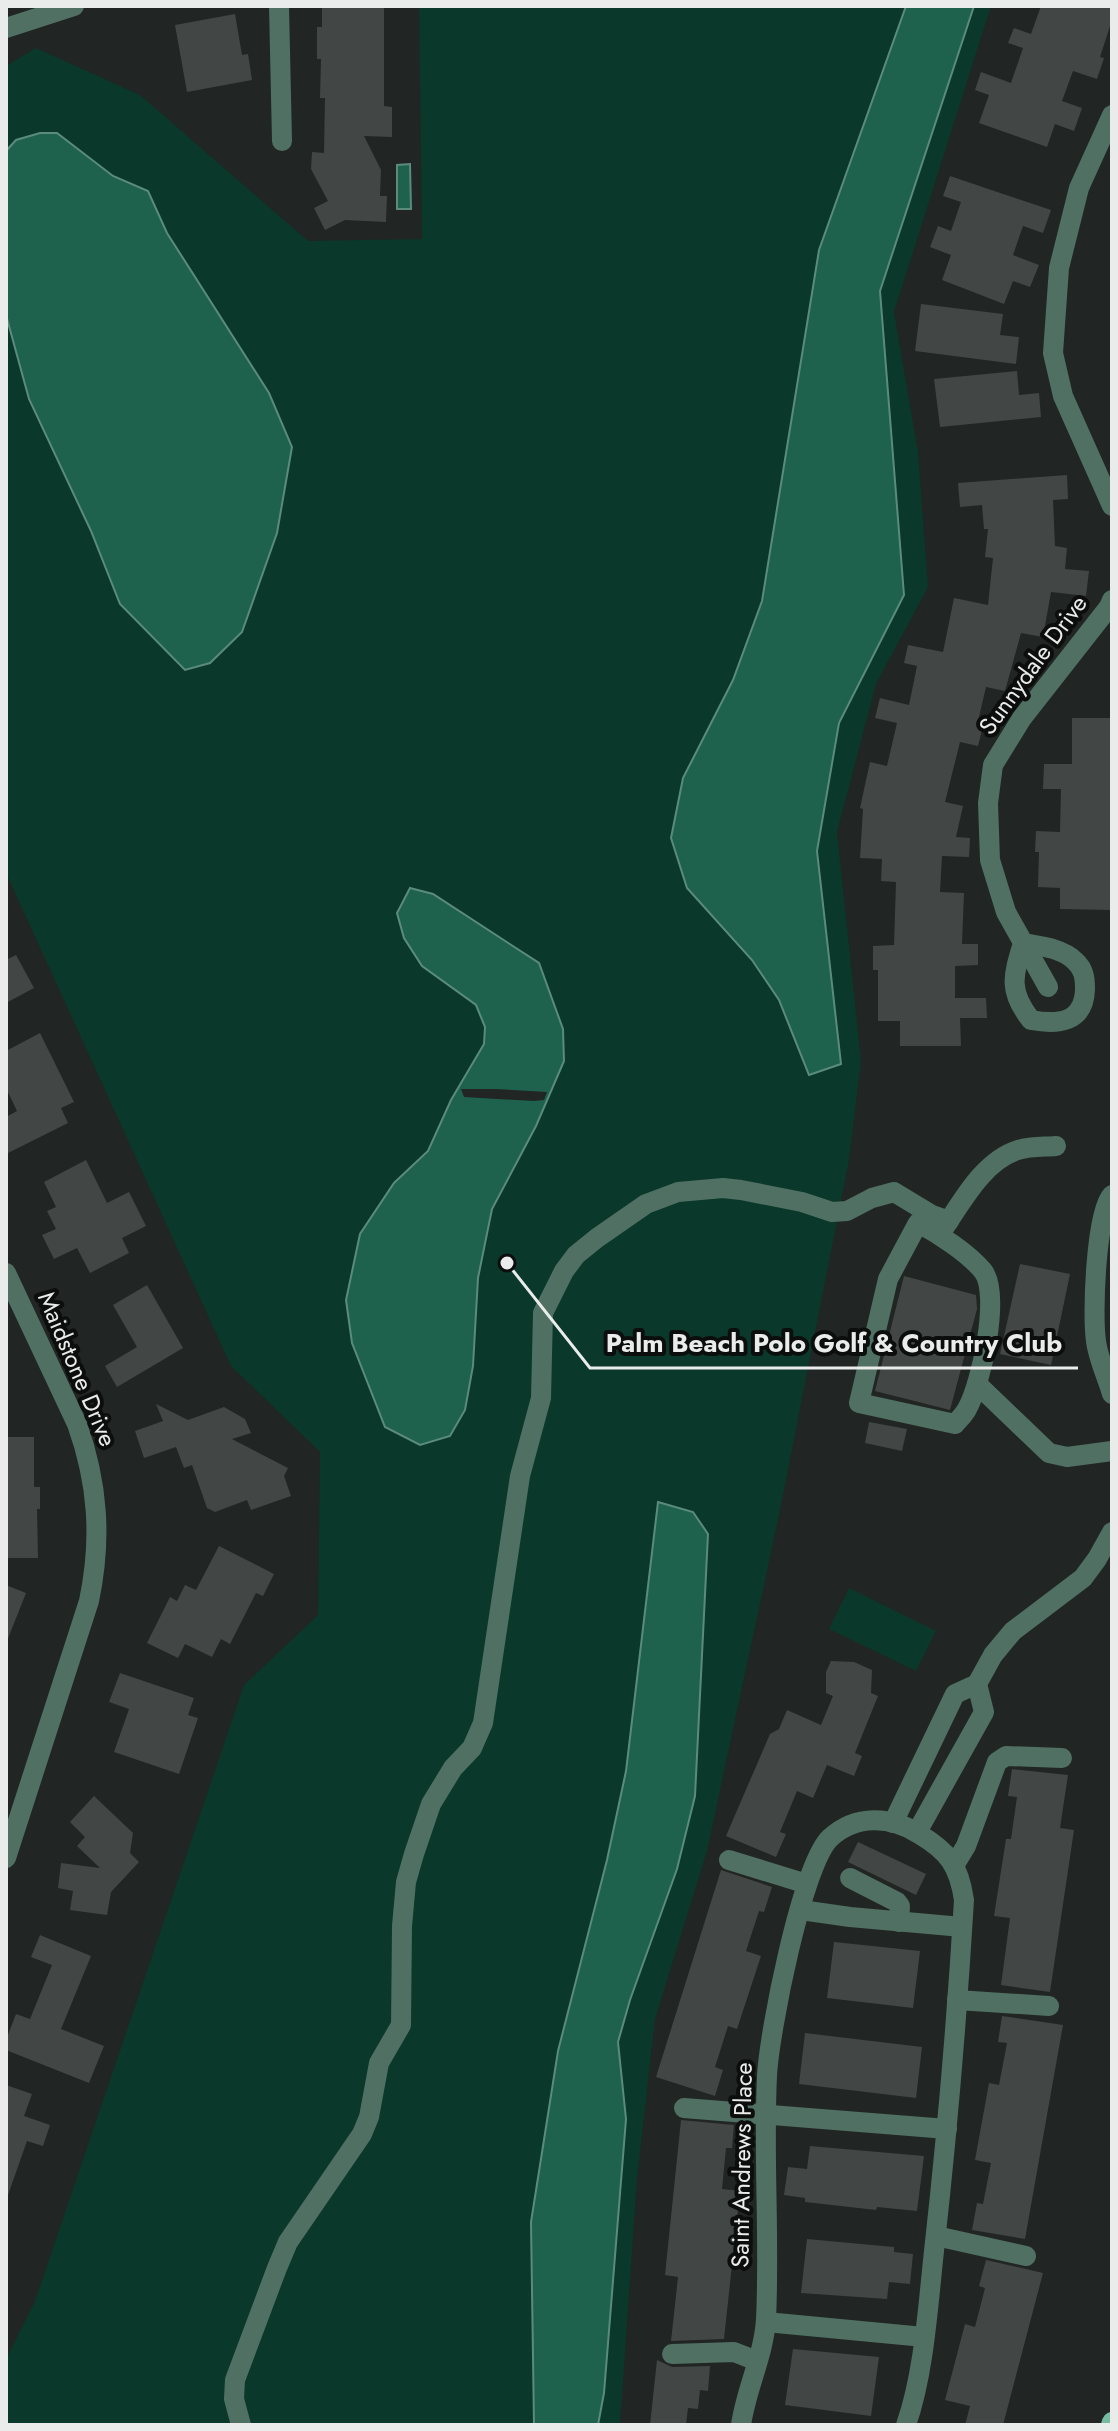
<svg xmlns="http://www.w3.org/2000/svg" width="1118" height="2431" font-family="Jost,sans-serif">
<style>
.green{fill:#0a382a}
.water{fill:#1e624d;stroke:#5b8b7c;stroke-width:2}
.pier{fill:#212523}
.building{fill:#424745}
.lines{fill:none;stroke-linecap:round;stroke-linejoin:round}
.minor{stroke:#4f7063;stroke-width:20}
.major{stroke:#76bca2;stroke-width:20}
.labels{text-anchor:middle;stroke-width:8;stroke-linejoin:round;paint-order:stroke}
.street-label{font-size:24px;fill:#e9ecea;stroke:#0c0e0d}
.leader{fill:none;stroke:#e9ecea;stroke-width:3}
.callout-dot{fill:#e9ecea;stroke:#0c0e0d;stroke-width:3}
.callout-label{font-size:26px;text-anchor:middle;font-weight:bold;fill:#e9ecea;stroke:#0c0e0d;stroke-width:8;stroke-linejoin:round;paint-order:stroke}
</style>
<rect width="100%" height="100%" fill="#212523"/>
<!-- green -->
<g class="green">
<path d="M419,6H991L894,312L918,452L928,587L876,684L837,832L861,1061L849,1160L779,1515L707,1851L655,2019L637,2179L620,2425H6V2359L35,2301L244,1685L318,1615L320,1452L231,1366L6,873V66L36,48L140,95L308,241L422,239Z"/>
<path d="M849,1588L936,1631L916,1671L829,1629Z"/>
</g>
<!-- water -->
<g class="water">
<path d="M906,6H974L880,291L904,595L839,723L817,851L841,1064L809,1075L779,1000L752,960L687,888L671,838L683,778L733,680L762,601L819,250Z"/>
<path d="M40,133H57L113,176L148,191L167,233L269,393L292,447L277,533L242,632L210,663L185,670L120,604L91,531L29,399L6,315V151L16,140Z"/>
<path d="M410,164L411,209H397V165Z"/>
<path d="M410,888L433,894L539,963L563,1029L564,1061L536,1126L492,1209L478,1278L473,1366L465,1410L450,1436L420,1445L385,1427L352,1343L346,1300L360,1234L394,1183L428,1151L451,1100L484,1044L485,1027L476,1005L422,966L404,938L397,913Z"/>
<path d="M658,1502L693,1512L708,1534L695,1796L677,1869L630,2000L618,2042L626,2119L604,2393L598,2425H534L531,2222L558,2051L607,1860L626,1771Z"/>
</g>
<!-- pier -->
<path class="pier" d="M461,1089H496L547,1092L544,1100L534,1101L464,1097Z"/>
<!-- building -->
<g class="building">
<path d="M322,6H384V106L392,107V137L364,136L381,170L380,196H387L386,222L345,220L325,230L314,208L328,201L311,169L312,152L324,153L325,98H320L321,59H317V27H322Z"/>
<path d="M1041,6H1112V20L1100,57L1104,58L1097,79L1073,71L1062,101L1082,108L1074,131L1055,124L1047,147L979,123L989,95L975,90L981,72L1011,83L1023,48L1008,43L1014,28L1031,34Z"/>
<path d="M235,14L242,55L248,54L252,80L187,92L175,25Z"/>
<path d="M950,176L1051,210L1043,233L1023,226L1013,255L1039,265L1030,287L1013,281L1004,304L942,280L951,255L930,247L938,226L951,231L961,202L943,196Z"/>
<path d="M921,304L1003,314L1000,335L1019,337L1016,364L915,351Z"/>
<path d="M1017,371L1019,395L1039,393L1041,417L940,427L934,379Z"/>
<path d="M1067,475L1068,499L1053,500L1055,546L1067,548L1065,569L1089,571L1086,596L1051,592L1043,637L1021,633L1005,691L986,687L978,721L984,722L978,746L960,742L945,802L963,806L956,837L970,838L969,857L942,856L940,892L964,893L962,944H978V965L955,966V998H986L987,1018H960L961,1046H900V1021H878V970H873V946L894,945L896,882L881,881L882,859L860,858L863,809L860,808L870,762L887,766L897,723L875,718L880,698L909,705L917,666L904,663L908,645L943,652L954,598L988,605L993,558L985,557L988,529H984L982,505L960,507L958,483Z"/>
<path d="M1072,718H1112V910L1060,909V888L1038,887L1039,852H1035L1036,831L1060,832L1061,789H1043L1044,764H1072Z"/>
<path d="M16,955L34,988L6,1003V960Z"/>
<path d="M40,1033L74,1102L61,1108L68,1123L6,1154V1117L17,1111L6,1088V1051Z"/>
<path d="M86,1160L107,1203L129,1192L146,1226L122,1238L129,1253L90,1273L77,1248L54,1259L42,1235L56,1229L47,1211L56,1207L44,1182Z"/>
<path d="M1020,1264L1070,1274L1051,1365L1000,1354Z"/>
<path d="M904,1276L976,1295L977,1309L950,1410L875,1391Z"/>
<path d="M147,1285L183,1348L117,1387L105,1366L137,1347L113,1305Z"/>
<path d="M156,1404L188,1420L224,1407L245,1419L251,1433L232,1439L288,1468L284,1476L291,1496L251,1510L247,1500L215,1512L207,1508L192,1465L184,1468L176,1447L144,1458L135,1431L163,1421Z"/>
<path d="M869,1422L907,1429L902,1451L865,1443Z"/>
<path d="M6,1437H34V1487H40V1509H37L38,1558H7Z"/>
<path d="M219,1546L274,1574L263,1596L256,1593L230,1644L221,1639L212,1657L185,1644L178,1658L147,1643L170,1597L177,1601L185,1585L196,1590Z"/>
<path d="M6,1585L26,1593L7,1641H6Z"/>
<path d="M831,1661L854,1662L872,1670L871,1693L878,1696L855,1753L862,1756L854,1776L827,1765L813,1798L797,1791L780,1832L786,1834L776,1857L726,1836L770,1734L779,1729L787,1710L821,1725L833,1696L826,1693V1672Z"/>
<path d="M120,1673L194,1698L188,1715L198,1718L179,1774L114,1752L129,1709L109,1702Z"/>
<path d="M1012,1769L1068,1775L1060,1828L1074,1830L1050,1992L1001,1985L1010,1918L994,1916L1006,1839H1011L1017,1797L1008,1796Z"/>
<path d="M94,1796L133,1833L130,1853L139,1862L111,1892L107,1915L70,1910L73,1891L58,1888L61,1863L100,1868L77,1846L85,1837L70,1822Z"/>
<path d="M858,1842L926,1874L916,1895L848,1862Z"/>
<path d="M721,1870L772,1887L764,1912L759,1911L746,1951L761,1956L737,2029L728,2026L715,2067L723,2070L715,2096L656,2077Z"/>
<path d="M40,1935L91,1956L61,2029L104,2046L89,2083L6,2050V2040L16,2014L30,2019L52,1965L31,1957Z"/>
<path d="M834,1942L920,1951L913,2008L827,1998Z"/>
<path d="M1002,2016L1063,2025L1025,2239L972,2230L977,2203L983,2204L991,2163L975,2160L989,2083L999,2085L1007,2043L998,2042Z"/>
<path d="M805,2033L922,2047L916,2098L799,2084Z"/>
<path d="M6,2085L32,2094L24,2116L50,2125L43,2146L27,2141L8,2195H6Z"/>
<path d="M681,2120L734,2125L732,2148H726L722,2189L740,2191L724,2339L671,2341L678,2277L665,2275Z"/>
<path d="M810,2146L924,2156L917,2211L877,2207L876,2210L805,2202V2198L784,2195L788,2167L807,2169Z"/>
<path d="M807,2239L894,2247V2252L913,2254L910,2284L889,2282L887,2299L801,2293Z"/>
<path d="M986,2260L1043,2273L1003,2425H965L970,2406L945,2400L965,2324L975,2327L985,2288L979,2286Z"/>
<path d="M793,2349L879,2357L871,2416L785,2405Z"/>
<path d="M657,2360L672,2367L710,2366L708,2391L700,2390L698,2409L688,2408L686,2425H650Z"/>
</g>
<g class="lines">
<!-- minor -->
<g class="minor">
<path d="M279,6L282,141"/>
<path d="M6,28L74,6"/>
<path d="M1112,115L1079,188L1059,268L1053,353L1063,396L1112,506"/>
<path d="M1023,943C1040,946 1062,948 1075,961C1084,969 1085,978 1085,989C1084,1023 1058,1025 1031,1020C1008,991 1013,976 1023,943Z"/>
<path d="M1048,987L1006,912L990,860L988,803L993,765L1022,718L1109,607L1112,600"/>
<path d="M1112,1195C1096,1211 1092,1315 1096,1341C1098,1358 1107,1377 1112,1394"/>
<path d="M918,1223C939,1234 968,1253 983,1271C1001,1294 981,1385 967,1409C964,1415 959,1419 955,1424L859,1403L888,1279Z"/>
<path d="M942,1231C962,1202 983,1161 1018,1150C1030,1146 1044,1147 1056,1146"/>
<path d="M6,1273L77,1424C98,1483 102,1539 89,1601L6,1858"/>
<path d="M977,1384L1049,1453L1067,1457L1112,1451"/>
<path d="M893,1823L955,1694L977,1684L993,1655L1013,1631L1083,1578L1097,1559L1112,1532"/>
<path d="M917,1832L984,1712L977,1684"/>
<path d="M729,1860L807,1884"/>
<path d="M955,1864L966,1846L997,1762L1006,1756L1062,1758"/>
<path d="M850,1878L897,1902L900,1906L899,1922"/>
<path d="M801,1910L850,1917L962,1927"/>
<path d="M957,2000L1049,2006"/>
<path d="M684,2108L947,2129"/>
<path d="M936,2236L1026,2256"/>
<path d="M766,2322L924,2337"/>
<path d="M672,2354L734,2352L757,2361"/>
<path d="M241,2425L234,2399L235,2380L277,2268L288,2242L362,2134L369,2117L379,2063L401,2025L402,1926L406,1882L414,1854L431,1804L453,1768L472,1748L483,1723L520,1476L541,1398L543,1313L564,1271L576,1255L597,1238L646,1204L678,1192L723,1188L741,1190L802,1202L832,1212L847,1211L872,1198L894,1192L932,1215L949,1221"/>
<path d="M741,2425C746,2389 764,2355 766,2319C770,2238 763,2157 767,2076C769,2033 802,1865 830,1838C856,1814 891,1816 919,1834C949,1852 959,1866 964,1900C957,2018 947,2135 934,2251C928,2306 924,2374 906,2425"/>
</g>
<!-- major -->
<path class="major" d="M1111,2425L1112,2422"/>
</g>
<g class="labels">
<!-- street labels -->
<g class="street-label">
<text transform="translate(1033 665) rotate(-54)" y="8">Sunnydale Drive</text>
<text transform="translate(77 1369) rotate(67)" y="8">Maidstone Drive</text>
<text transform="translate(742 2165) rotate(-89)" y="8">Saint Andrews Place</text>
</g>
</g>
<!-- callouts -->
<path class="leader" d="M507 1263L590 1368H1078"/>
<circle class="callout-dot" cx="507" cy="1263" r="8"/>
<g class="callout-label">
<text x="834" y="1352">Palm Beach Polo Golf &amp; Country Club</text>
</g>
<!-- border -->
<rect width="1118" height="2431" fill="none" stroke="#e9ecea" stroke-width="16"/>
</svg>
